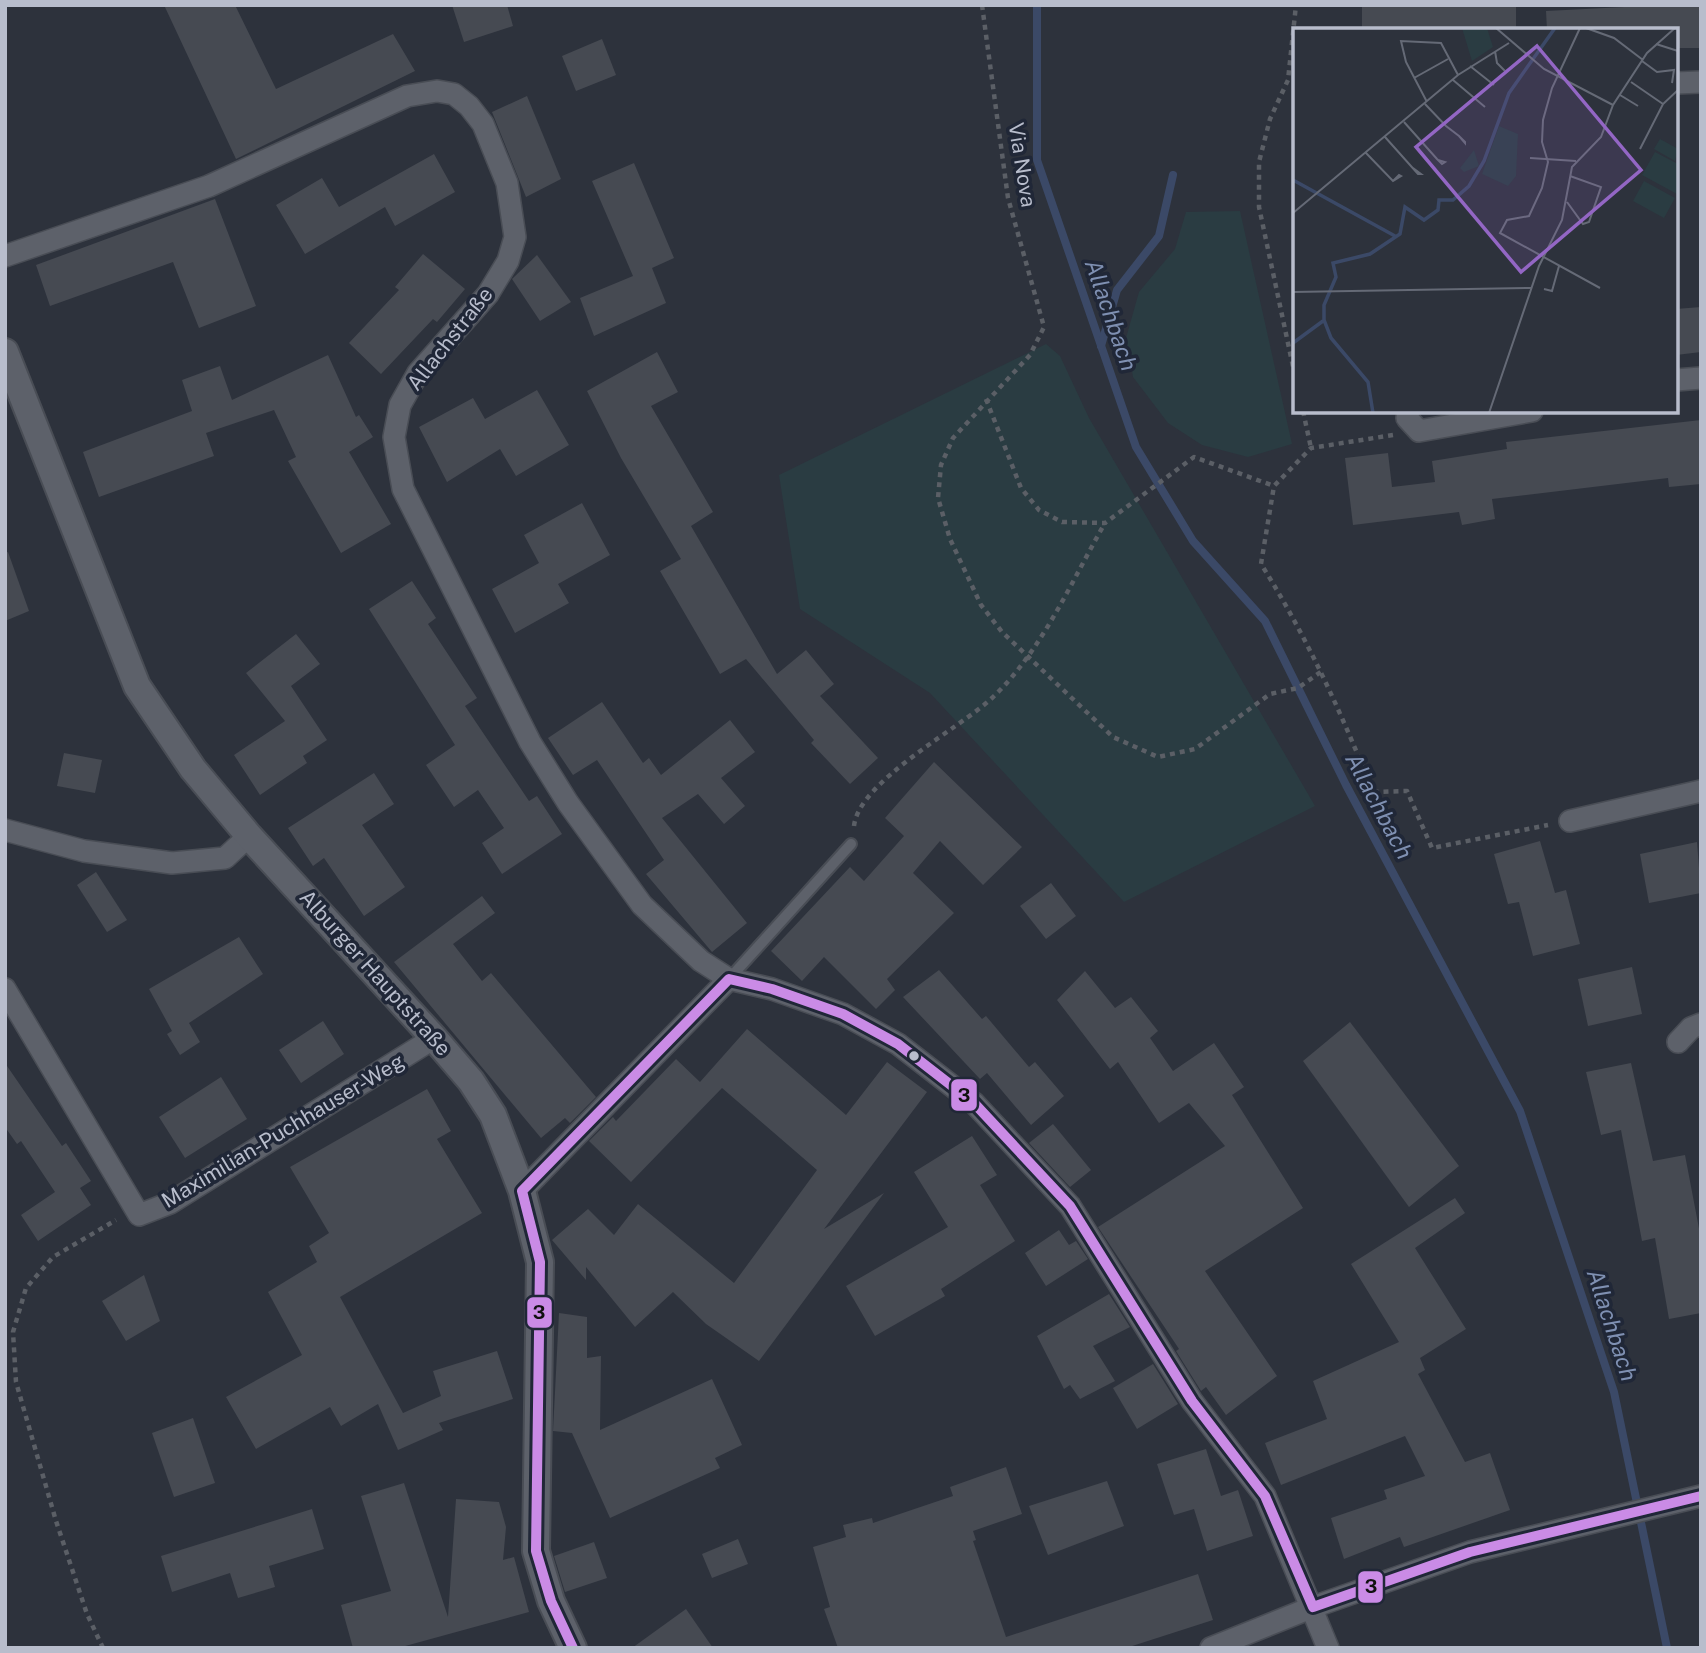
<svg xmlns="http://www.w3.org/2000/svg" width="1706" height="1653" font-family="'Public Sans',sans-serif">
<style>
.green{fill:#2a3c42}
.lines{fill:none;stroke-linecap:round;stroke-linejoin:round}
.stream{stroke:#3b4967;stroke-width:8}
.building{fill:#464a52}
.service-casing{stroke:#494d55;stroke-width:14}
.minor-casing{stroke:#494d55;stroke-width:24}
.tertiary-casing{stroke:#494d55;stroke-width:30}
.path{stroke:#5b5f66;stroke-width:4.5;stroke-dasharray:5 5;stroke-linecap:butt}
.service{stroke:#5d616a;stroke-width:10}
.minor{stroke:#5d616a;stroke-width:21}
.tertiary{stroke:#5d616a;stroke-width:26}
.bus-1-casing{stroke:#202737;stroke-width:16}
.bus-1{stroke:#ca8be6;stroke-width:10}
.bus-dot{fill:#b8bdcc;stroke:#202737;stroke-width:2.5}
.labels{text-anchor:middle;stroke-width:7;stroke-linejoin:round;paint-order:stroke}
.street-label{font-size:21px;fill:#b8bdcc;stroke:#202737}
.water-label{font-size:23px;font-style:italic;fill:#7f90b2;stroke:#202737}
.inset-river{fill:none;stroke:#3b4967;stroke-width:3.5}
.inset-road{fill:none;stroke:#656a76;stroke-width:2}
.view{fill:#9366c4;fill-opacity:0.15;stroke:#9366c4;stroke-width:3.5}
.inset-edge{fill:none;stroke:#b8bdcc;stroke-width:3.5}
.line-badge{stroke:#202737;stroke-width:2.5}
.pale-badge-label{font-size:19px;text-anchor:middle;font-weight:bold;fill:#111}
</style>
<rect width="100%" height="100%" fill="#2d323c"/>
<!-- green -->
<g class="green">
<path d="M1240,211L1292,444L1248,457L1202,445L1168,423L1133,377L1126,338L1139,292L1175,249L1186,212Z"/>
<path d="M1046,344L1060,356L1089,418L1315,806L1124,902L930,693L800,609L779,475Z"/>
</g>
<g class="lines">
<!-- stream -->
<g class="stream">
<path d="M1037,5V160L1136,447L1193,541L1265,621L1346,785L1520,1111L1614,1392L1667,1648"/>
<path d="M1101,346L1117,290L1159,236L1173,175"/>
</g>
</g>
<!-- building -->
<g class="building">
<path d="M164,5H235L276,89L393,34L415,71L236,159Z"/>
<path d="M452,5H507L513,26L464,42Z"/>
<path d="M1362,5L1516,7V30H1362Z"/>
<path d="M1663,5H1701V48H1676V30H1547L1546,11Z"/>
<path d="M602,39L616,75L576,91L562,56Z"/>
<path d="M527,96L561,179L526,197L492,112Z"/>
<path d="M434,154L455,192L395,226L385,207L305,254L276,205L322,178L339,207Z"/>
<path d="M634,163L674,258L652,268L666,303L594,336L580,298L633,276L592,181Z"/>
<path d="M215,199L256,306L199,328L173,262L50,306L36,265Z"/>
<path d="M423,254L465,289L437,322L433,319L381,374L349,343L399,290L395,287Z"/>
<path d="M537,255L571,302L540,321L512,279Z"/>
<path d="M1701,307V352L1676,355V309Z"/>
<path d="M657,352L678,392L651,406L713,512L691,526L777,674L806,650L834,684L820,696L878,758L850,784L811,743L814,740L746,659L720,674L660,571L681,559L621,458L587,391Z"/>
<path d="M328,355L356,417L359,415L373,437L349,452L391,524L341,553L288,461L296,457L274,410L206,433L214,456L99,497L83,452L192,411L182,380L220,366L232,400Z"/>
<path d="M537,390L569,445L516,476L500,449L447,482L419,427L473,398L485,419Z"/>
<path d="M1701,420V484L1669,487L1668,478L1492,499L1495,519L1462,525L1459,512L1353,525L1345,458L1388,453L1392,487L1435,482L1432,461L1507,449L1506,442Z"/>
<path d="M582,503L610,555L558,584L569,603L515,633L492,589L539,563L524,535Z"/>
<path d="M8,552L29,611L5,621V553Z"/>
<path d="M412,581L436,618L428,624L477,698L465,706L529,801L537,796L562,834L502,874L482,843L504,828L478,790L454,807L426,765L455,745L369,609Z"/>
<path d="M296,634L320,664L291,686L327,740L303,756L307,763L260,795L234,755L285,721L246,673Z"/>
<path d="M602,702L643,763L649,758L661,775L730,720L755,752L721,778L745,806L724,824L698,794L662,818L747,923L712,952L646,874L664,860L597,760L573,775L548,738Z"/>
<path d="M64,753L102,760L95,793L57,786Z"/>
<path d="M934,762L1022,847L983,885L940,841L913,873L954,913L887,979L895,990L876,1009L824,957L802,981L771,951L850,867L864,881L904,836L885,818Z"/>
<path d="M374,773L394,804L362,825L405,887L364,916L324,858L313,866L288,828Z"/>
<path d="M1540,841L1555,893L1566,890L1580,944L1533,956L1519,902L1508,904L1494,854Z"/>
<path d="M1697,842L1701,893L1649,903L1640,854Z"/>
<path d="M96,872L127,920L107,932L77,885Z"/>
<path d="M1051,883L1076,916L1046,939L1020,906Z"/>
<path d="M482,896L495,913L453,944L482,981L491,973L596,1097L570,1123L565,1118L541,1138L394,962Z"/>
<path d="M239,937L263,974L189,1023L200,1042L180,1055L167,1034L172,1031L149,989Z"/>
<path d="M1632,967L1642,1014L1588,1026L1578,979Z"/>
<path d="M939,970L982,1019L986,1016L1029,1067L1035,1062L1064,1096L1031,1125L987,1073L980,1079L903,997Z"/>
<path d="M1085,971L1115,1008L1131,997L1158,1031L1150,1038L1173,1071L1214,1043L1244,1087L1232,1095L1303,1208L1205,1271L1277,1376L1226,1415L1206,1387L1201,1391L1176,1351L1179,1349L1098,1227L1225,1146L1189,1103L1159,1123L1118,1062L1110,1069L1057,1000Z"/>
<path d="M323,1021L344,1054L301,1083L279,1050Z"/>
<path d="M1350,1022L1459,1166L1409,1207L1303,1061Z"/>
<path d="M747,1029L846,1115L887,1062L927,1092L824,1229L884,1193L759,1361L706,1324L673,1292L635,1327L586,1267V1280L552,1240L588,1209L614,1235L638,1204L734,1283L817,1170L722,1088L631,1182L589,1141L613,1117L616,1121L676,1059L700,1082Z"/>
<path d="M5,1063L62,1146L66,1143L91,1181L80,1188L91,1205L38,1241L21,1215L55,1192L21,1141L17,1144L5,1127Z"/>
<path d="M1631,1063L1653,1161L1685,1155L1701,1239V1313L1669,1319L1655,1238L1642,1241L1621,1130L1601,1135L1586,1072Z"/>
<path d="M221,1077L247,1119L185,1158L159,1117Z"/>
<path d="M427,1089L451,1131L437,1139L482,1213L340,1297L403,1413L441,1396L433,1371L497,1351L513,1399L439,1423L443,1430L398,1450L378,1404L341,1426L330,1407L256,1449L226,1397L302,1355L268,1292L317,1262L309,1246L329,1233L290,1167Z"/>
<path d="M1053,1124L1091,1170L1070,1187L1029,1143Z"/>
<path d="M972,1136L997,1175L980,1185L1015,1241L941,1289L945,1296L875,1336L846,1286L948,1227L914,1172Z"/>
<path d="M1455,1198L1465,1213L1415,1248L1466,1329L1420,1358L1425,1370L1418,1374L1465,1462L1490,1453L1510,1510L1404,1547L1400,1537L1344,1559L1331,1518L1387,1499L1384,1490L1425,1476L1405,1436L1281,1485L1265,1443L1327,1419L1313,1381L1399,1342L1351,1264Z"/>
<path d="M1059,1230L1069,1245L1076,1241L1088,1259L1046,1286L1025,1253Z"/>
<path d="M144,1275L160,1321L126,1341L102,1301Z"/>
<path d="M1109,1294L1130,1327L1093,1346L1115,1381L1080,1399L1070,1385L1064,1389L1037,1336Z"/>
<path d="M559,1313L587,1317V1358L601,1356L600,1430L712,1379L742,1445L715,1458L720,1468L610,1518L572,1433L553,1431Z"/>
<path d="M1153,1364L1178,1404L1137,1429L1113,1388Z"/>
<path d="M193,1418L215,1483L174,1497L152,1433Z"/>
<path d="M1206,1449L1221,1496L1238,1490L1253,1536L1207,1551L1194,1509L1174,1515L1157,1464Z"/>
<path d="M1006,1467L1022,1514L973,1531L976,1540L973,1541L1006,1637L1198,1574L1213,1620L1126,1648H838L824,1609L830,1607L813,1547L846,1537L843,1525L872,1518L873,1523L953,1496L950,1487Z"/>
<path d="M1107,1481L1124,1526L1048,1555L1029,1506Z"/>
<path d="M404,1483L448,1617L456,1499L499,1502L506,1527L503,1560L514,1557L529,1612L398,1648H353L341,1605L391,1591L361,1496Z"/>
<path d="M312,1509L324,1549L269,1566L275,1587L238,1598L230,1573L172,1592L161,1556Z"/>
<path d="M738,1539L748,1564L712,1578L702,1554Z"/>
<path d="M594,1542L607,1578L565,1592L554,1556Z"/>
<path d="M686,1609L713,1648H632Z"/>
</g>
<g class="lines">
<!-- service casing -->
<g class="service-casing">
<path id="service" d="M729,979L851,844"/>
</g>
<!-- minor casing -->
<g class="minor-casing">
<g id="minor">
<path d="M1676,83L1701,82"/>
<path d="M5,256L209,186L407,96L437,91L454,94L469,106L483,124L507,183L515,237L508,261L488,294L418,373L400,405L394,437L403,489L530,742L568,803L642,905L701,961L729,979L772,989L843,1014L898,1044L974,1103L1070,1206L1192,1401L1265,1496L1328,1648"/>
<path d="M1676,380L1701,378"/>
<path d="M1409,411L1407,418L1419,431L1532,411"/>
<path d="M1570,821L1701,791"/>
<path d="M5,830L84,851L172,863L225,858L249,836"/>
<path d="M5,989L139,1215L170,1203L434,1038"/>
<path d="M1678,1042L1691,1028L1701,1024"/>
<path d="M522,1191L729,979"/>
<path d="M1211,1648L1313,1607L1470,1552L1701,1496"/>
</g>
</g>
<!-- tertiary casing -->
<g class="tertiary-casing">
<path id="tertiary" d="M5,352L137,686L193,769L249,836L434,1038L471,1081L493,1115L522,1191L540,1262L536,1551L551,1601L573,1648"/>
</g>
<!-- path -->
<g class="path">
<path d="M982,5L1008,198L1044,327L1030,355L953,438L941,465L938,498L950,539L981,605L1002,632L1113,737L1158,757L1195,749L1270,694L1298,688L1322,671"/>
<path d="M1295,376L1259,207V162L1270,119L1288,80L1296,5"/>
<path d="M986,399L1021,488L1039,510L1062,522L1105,523L1194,457L1274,486"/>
<path d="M1303,411L1311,448"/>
<path d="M1393,435L1311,448L1274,486L1261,564C1307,637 1341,712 1373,792L1407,791L1432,848L1548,825"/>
<path d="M854,826C859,781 959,729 992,698C1042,651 1071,582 1105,523"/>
<path d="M103,1648L87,1614L56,1521L16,1382L13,1332L26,1288L53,1257L116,1220"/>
</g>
<!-- service -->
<use href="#service" class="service"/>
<!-- minor -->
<use href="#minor" class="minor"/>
<!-- tertiary -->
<use href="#tertiary" class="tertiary"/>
<!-- bus-1 casing -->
<g class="bus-1-casing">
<path id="bus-1" d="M573,1648L551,1601L536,1551L540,1262L522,1191L729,979L772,989L843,1014L898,1044L974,1103L1070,1206L1192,1401L1265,1496L1313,1607L1470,1552L1701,1496"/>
</g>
<!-- bus-1 -->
<use href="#bus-1" class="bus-1"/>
</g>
<!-- markers -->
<circle class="bus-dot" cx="914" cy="1056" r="6"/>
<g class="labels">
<!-- street labels -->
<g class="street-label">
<text transform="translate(1022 165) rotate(81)" y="7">Via Nova</text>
<text transform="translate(450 339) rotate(-52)" y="7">Allachstraße</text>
<text transform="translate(375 973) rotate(48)" y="7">Alburger Hauptstraße</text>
<text transform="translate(283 1131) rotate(-31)" y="7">Maximilian-Puchhauser-Weg</text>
</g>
<!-- water labels -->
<g class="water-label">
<text transform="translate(1111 315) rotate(71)" y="8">Allachbach</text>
<text transform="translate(1379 806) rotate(62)" y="8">Allachbach</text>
<text transform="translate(1612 1325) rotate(72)" y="8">Allachbach</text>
</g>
</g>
<!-- overview -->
<g transform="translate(1293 28)">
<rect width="385" height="385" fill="#2d323c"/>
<path d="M169,0H194L200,19L179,33ZM206,98L225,106L223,148L215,158L189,146ZM367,111L385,121L382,133L361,121ZM181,122L186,138L171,144L167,140ZM362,124L385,136L384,166L349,147ZM351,153L382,170L371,190L340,173Z" fill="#2a3c42"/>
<path class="inset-river" d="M0,152L102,208M0,315L30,293M80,385L75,354L38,310L31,292V277L43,249L40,235L77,226L107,206L112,179L131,192L145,182L146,172H160L176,158L191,133L216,65L262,0"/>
<path class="inset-road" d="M203,0L251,41L320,77M287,0L259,60L250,92L249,114L255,134L249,160L236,188L214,192L207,205L307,260M293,0L321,10L350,32M363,16L385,23M202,23L204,35L212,43M349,33L364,44L381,42L379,55M177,38L201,57M121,50L155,31M160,52L192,79M338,54L370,76M327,67L345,78M134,74L113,34L108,13L148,15L165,47M132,76L153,98L166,108L172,114V115L166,108M111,94L144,131L149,136L152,134L145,132M92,109L125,146H128L120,140M347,121L370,76L385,62M73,125L100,153L108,148L106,147L100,153M237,130L283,133M274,174L290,196L296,194L308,159L277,148M0,185L165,47L216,15M251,261L259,263L266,238M0,264L238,260M196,385L246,238L269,192L279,139L308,109L320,77L354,25L382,0"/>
<path class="view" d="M244,18L348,142L228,244L123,119Z"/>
<rect width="385" height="385" class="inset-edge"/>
</g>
<g class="line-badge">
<rect x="950" y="1078" width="28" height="34" rx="7" fill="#ca8be6"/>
<rect x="526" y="1296" width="27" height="33" rx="7" fill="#ca8be6"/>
<rect x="1357" y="1570" width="27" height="34" rx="7" fill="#ca8be6"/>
</g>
<g class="pale-badge-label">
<text x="964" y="1102">3</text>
<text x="539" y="1319">3</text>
<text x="1371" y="1593">3</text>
</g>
<!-- border -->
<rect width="1706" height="1653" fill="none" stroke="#b8bdcc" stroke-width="14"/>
</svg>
